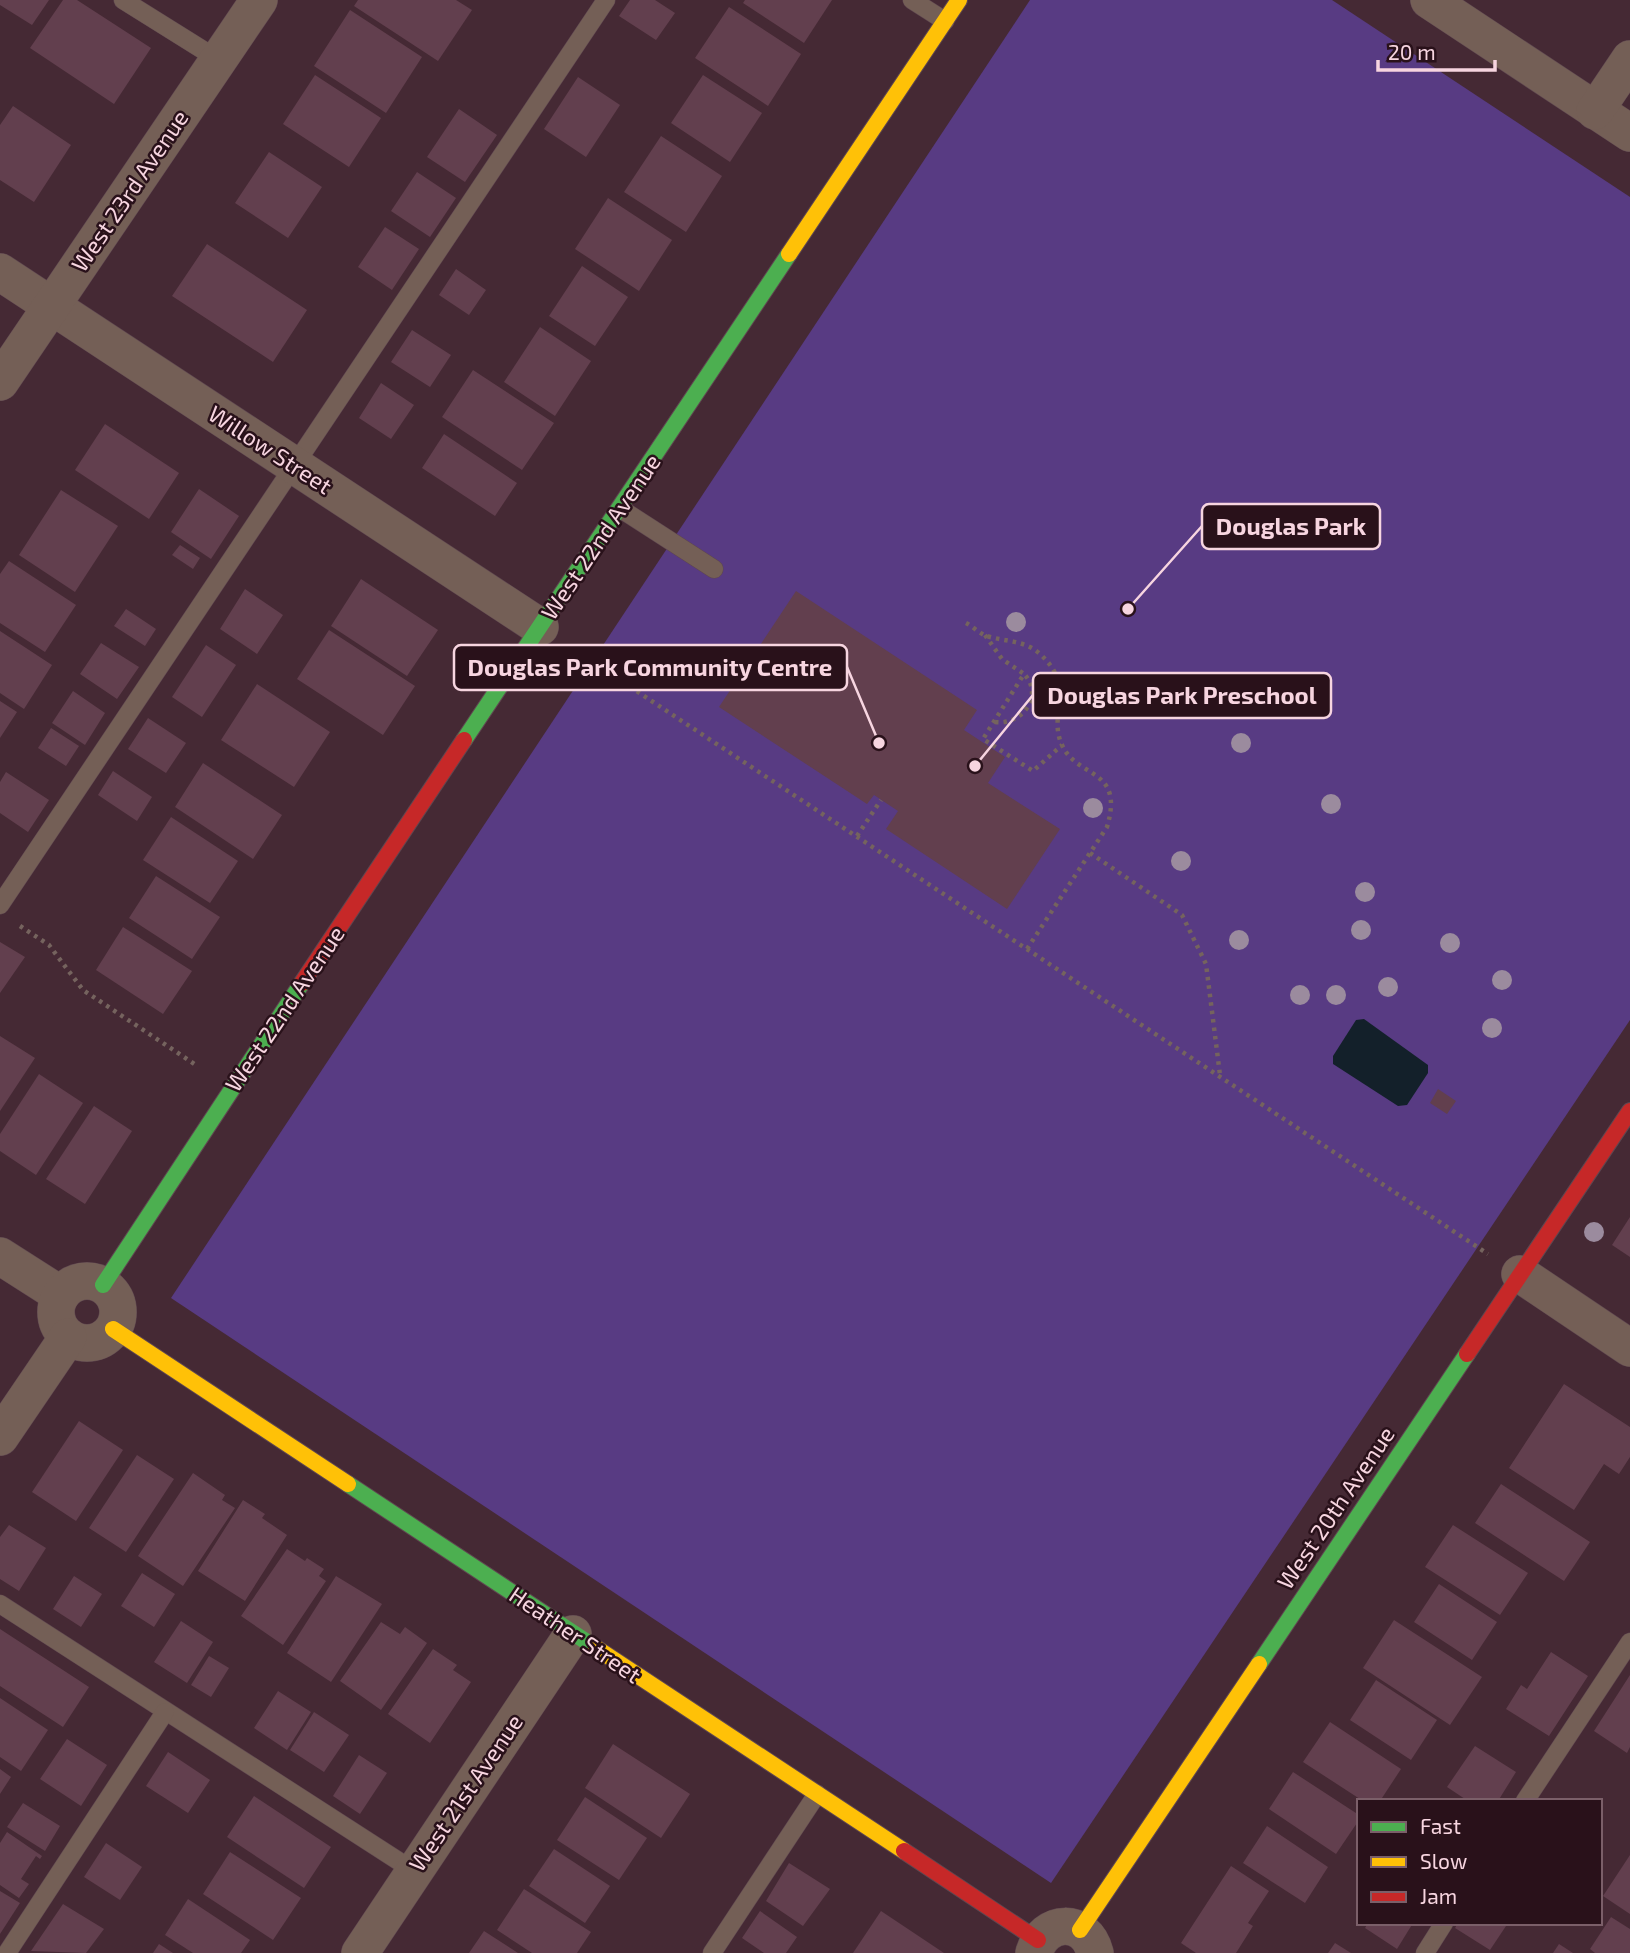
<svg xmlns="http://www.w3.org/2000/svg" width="1630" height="1953" font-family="'Exo 2',sans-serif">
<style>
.green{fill:#583b83}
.water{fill:#13202a}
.building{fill:#623f4e}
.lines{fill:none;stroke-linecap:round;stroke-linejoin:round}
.lane-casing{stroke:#5f4750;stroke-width:19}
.street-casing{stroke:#5f4750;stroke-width:38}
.fast-casing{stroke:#5f4750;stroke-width:18}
.slow-casing{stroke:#5f4750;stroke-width:18}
.jam-casing{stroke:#5f4750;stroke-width:18}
.path{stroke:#75635e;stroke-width:4.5;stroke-dasharray:3.5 5;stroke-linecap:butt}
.lane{stroke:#745f56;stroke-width:18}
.street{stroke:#745f56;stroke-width:37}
.fast{stroke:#4caf50;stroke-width:16}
.slow{stroke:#ffc107;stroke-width:16}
.jam{stroke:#c62828;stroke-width:16}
.tree{fill:#9b8b9e}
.labels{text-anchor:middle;stroke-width:5;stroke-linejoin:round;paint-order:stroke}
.street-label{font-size:23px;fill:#f7d5e0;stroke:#29111a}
.leader{fill:none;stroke:#f7d5e0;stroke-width:2.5}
.callout-dot{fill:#f7d5e0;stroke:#29111a;stroke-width:2.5}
.callout{fill:#29111a;stroke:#f7d5e0;stroke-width:2.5}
.callout-label{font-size:24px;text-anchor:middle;font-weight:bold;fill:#f7d5e0}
</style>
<rect width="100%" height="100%" fill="#452934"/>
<!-- green -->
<path class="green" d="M1030,0H1332L1630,197V1020L1051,1883L171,1298Z"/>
<!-- water -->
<path class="water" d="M1364,1019L1428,1065V1073L1407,1105L1398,1106L1333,1064V1056L1356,1020Z"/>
<!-- building -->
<g class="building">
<path d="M0,0H49L32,25L0,5Z"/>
<path d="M63,0H77L151,48L114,104L30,48Z"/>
<path d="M358,0H456L472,10L438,61L354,6Z"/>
<path d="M630,0H655L675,13L656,40L619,16Z"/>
<path d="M745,0H832L804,43L743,3Z"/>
<path d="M729,7L801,54L768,106L695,58Z"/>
<path d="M350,10L422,57L386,113L314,66Z"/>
<path d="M315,75L381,118L349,167L283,124Z"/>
<path d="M703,75L762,113L730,162L671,123Z"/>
<path d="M578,77L620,105L586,157L544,129Z"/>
<path d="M13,106L71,145L34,202L0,180V125Z"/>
<path d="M459,109L497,135L465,182L427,157Z"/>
<path d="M661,136L722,176L686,232L624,192Z"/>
<path d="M269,152L322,187L288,238L235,203Z"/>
<path d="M417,172L456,198L430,237L391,211Z"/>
<path d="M608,198L672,240L639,291L575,249Z"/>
<path d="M385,227L419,249L392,290L358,267Z"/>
<path d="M207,244L307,310L273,362L172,296Z"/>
<path d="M582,266L628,297L595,346L549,316Z"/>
<path d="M456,269L486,290L469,315L439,295Z"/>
<path d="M540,327L591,361L555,416L504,382Z"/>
<path d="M412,330L451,355L430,387L391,362Z"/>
<path d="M473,370L554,423L522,470L442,417Z"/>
<path d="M381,383L414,405L391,439L359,418Z"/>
<path d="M105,424L179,473L149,519L75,470Z"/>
<path d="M444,434L517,483L495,516L422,468Z"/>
<path d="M199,489L239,516L211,559L171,532Z"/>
<path d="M61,490L118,526L75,592L19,555Z"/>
<path d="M180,545L200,558L193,569L172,555Z"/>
<path d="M9,561L76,605L45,652L0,623V574Z"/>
<path d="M361,579L438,630L407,676L331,626Z"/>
<path d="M245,589L283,615L257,654L220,629Z"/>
<path d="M796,591L977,710L964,730L1005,757L988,783L1060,829L1007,909L886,829L898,811L874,795L867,804L719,707Z"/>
<path d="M126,609L156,629L145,646L114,626Z"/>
<path d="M329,630L415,686L383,735L297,679Z"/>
<path d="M0,631L52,665L24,709L0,693Z"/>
<path d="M101,643L139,667L117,699L80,674Z"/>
<path d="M206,645L236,665L202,717L172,697Z"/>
<path d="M257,684L330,732L294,787L221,740Z"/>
<path d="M73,691L105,713L85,745L52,723Z"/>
<path d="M0,701L17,712L0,738Z"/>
<path d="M148,718L186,743L166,773L128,749Z"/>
<path d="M51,728L79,746L66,766L38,748Z"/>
<path d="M203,763L282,815L253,859L175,807Z"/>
<path d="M113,771L152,797L137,821L98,795Z"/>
<path d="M6,772L49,800L28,832L0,813V782Z"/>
<path d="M171,817L238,861L210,903L143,860Z"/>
<path d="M156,876L220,917L192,959L129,918Z"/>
<path d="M123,927L192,971L163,1014L96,970Z"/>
<path d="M0,942L25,957L0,993Z"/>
<path d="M0,1036L35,1058L0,1111Z"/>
<path d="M39,1074L83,1103L36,1175L0,1151V1134Z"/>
<path d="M1438,1089L1456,1101L1447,1114L1430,1103Z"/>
<path d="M94,1106L132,1131L85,1204L46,1179Z"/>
<path d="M1630,1217V1257L1612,1245Z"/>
<path d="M1564,1384L1630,1427V1457L1619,1474L1604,1464L1574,1510L1509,1468Z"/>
<path d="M79,1421L123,1450L76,1521L32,1492Z"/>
<path d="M137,1455L174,1479L126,1552L89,1528Z"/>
<path d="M193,1473L225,1495L222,1500L235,1508L183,1586L138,1556Z"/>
<path d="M1501,1484L1590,1542L1564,1581L1475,1523Z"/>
<path d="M243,1500L265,1514L262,1518L287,1535L245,1601L198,1571Z"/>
<path d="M9,1525L46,1548L19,1591L0,1579V1537Z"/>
<path d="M1453,1525L1528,1573L1500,1615L1425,1567Z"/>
<path d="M287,1549L305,1561L307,1558L324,1569L319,1576L326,1581L283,1645L241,1616Z"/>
<path d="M142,1573L175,1594L154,1627L121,1606Z"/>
<path d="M74,1576L102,1594L81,1627L53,1609Z"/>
<path d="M336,1576L382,1604L331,1682L287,1653Z"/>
<path d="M1439,1584L1497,1622L1472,1660L1414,1622Z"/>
<path d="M1394,1620L1482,1677L1450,1725L1363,1668Z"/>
<path d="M181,1621L213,1642L187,1683L154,1662Z"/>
<path d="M381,1622L400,1634L405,1627L427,1643L381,1710L340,1681Z"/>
<path d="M0,1629L89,1687L63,1727L0,1686Z"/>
<path d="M433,1649L457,1665L453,1670L471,1682L430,1743L388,1714Z"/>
<path d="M1551,1652L1588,1676L1549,1736L1506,1709L1521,1685L1527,1689Z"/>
<path d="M209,1656L229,1668L211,1697L191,1685Z"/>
<path d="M1630,1675V1747L1627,1753L1594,1731Z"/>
<path d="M1376,1680L1437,1720L1411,1760L1350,1720Z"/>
<path d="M278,1691L311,1712L287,1750L254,1728Z"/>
<path d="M0,1698L48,1730L21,1771L0,1757Z"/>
<path d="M314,1712L349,1735L324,1772L290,1750Z"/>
<path d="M1330,1722L1401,1769L1380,1801H1363L1303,1762Z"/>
<path d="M67,1739L107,1765L81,1806L40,1779Z"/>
<path d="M613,1744L690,1794L661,1838L585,1788Z"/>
<path d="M1475,1746L1516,1772L1498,1801H1468L1447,1787Z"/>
<path d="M168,1752L210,1780L188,1813L146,1786Z"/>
<path d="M359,1755L387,1773L360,1814L333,1796Z"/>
<path d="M0,1769L11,1777L0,1794Z"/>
<path d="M1293,1772L1359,1815V1820L1336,1854L1269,1809Z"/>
<path d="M254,1796L331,1847L304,1888L227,1837Z"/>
<path d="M585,1797L647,1838L619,1880L557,1840Z"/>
<path d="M23,1803L60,1826L45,1851L7,1827Z"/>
<path d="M1267,1826L1328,1867L1305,1903L1243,1863Z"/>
<path d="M7,1832L42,1856L40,1859L36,1856L21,1879L29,1884L19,1898L0,1885V1843Z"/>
<path d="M106,1843L142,1867L120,1900L84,1877Z"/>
<path d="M554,1849L610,1886L585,1923L529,1886Z"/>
<path d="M230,1852L301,1898L273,1940L203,1894Z"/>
<path d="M1630,1855V1914L1603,1896Z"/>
<path d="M789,1863L830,1889L803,1926L766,1901Z"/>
<path d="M1231,1866L1269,1891L1248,1923L1253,1926L1236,1953H1196L1181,1943Z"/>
<path d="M524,1889L591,1932L577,1953H532L497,1930Z"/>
<path d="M0,1891L20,1903L0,1934Z"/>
<path d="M188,1899L250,1940L241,1953H193L165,1935Z"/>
<path d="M63,1904L104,1929L86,1953L31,1951Z"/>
<path d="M760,1911L797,1937L786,1953H764L742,1938Z"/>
<path d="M881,1911L944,1953H853Z"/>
<path d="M1611,1917L1630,1929V1953H1595L1590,1949Z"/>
<path d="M1368,1923H1413L1397,1949L1365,1928Z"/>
<path d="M1458,1923H1508L1490,1950L1455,1928Z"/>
<path d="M484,1931L518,1953H469Z"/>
<path d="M1335,1943L1351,1953H1328Z"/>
<path d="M159,1944L173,1953H153Z"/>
<path d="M1559,1944L1573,1953H1553Z"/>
</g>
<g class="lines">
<!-- lane casing -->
<g class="lane-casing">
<g id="lane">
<path d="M123,0L219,60"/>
<path d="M912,0L945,21"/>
<path d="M621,509L714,569"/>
<path d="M0,905L606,0"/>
<path d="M0,1604L414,1871"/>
<path d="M1525,1801L1630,1642"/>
<path d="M7,1953L165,1712"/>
<path d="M712,1953L817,1794"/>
<path d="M1425,1953L1444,1923"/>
</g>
</g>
<!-- street casing -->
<g class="street-casing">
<g id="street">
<path d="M1429,0L1630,133"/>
<path d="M1595,111L1630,59"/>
<path d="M0,272L540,627"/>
<path d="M0,382L259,0"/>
<path d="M0,1256L61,1295"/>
<path d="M1520,1274L1630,1348"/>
<circle cx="87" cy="1312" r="31"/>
<path d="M0,1437L68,1337"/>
<path d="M360,1953L573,1634"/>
<path d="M1034,1953C1044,1918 1086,1917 1095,1953"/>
</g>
</g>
<!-- fast casing -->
<g class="fast-casing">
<g id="fast">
<path d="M464,740L789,254"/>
<path d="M103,1285L302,983"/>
<path d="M348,1484L596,1648"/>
<path d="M1259,1664L1467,1354"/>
</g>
</g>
<!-- slow casing -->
<g class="slow-casing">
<g id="slow">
<path d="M789,254L959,0"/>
<path d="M113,1329L348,1484"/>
<path d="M596,1648L904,1851"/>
<path d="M1080,1930L1259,1664"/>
</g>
</g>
<!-- jam casing -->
<g class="jam-casing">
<g id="jam">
<path d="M302,983L464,740"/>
<path d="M1467,1354L1630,1111"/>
<path d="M904,1851L1038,1940"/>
</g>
</g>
<!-- path -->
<g class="path">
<path d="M966,623C972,626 978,632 984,635C1002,642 1024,639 1040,654C1078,689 1047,713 1062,745C1077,779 1125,767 1107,827L1027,949"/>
<path d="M985,635L1002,659L1024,674L983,739L1033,771L1062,745"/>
<path d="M573,649L1488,1254"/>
<path d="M995,722C1021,726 1045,696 1024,674"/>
<path d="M857,836L881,800"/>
<path d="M1090,853L1182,915L1206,964L1220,1075"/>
<path d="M20,926L49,945L83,990L196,1065"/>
</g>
<!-- lane -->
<use href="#lane" class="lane"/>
<!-- street -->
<use href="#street" class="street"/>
<!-- fast -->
<use href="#fast" class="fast"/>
<!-- slow -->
<use href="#slow" class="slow"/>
<!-- jam -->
<use href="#jam" class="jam"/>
</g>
<!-- trees -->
<g class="tree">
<circle cx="1016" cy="622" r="10"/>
<circle cx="1241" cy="743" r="10"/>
<circle cx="1331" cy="804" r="10"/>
<circle cx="1093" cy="808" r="10"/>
<circle cx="1181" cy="861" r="10"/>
<circle cx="1365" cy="892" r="10"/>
<circle cx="1361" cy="930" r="10"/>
<circle cx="1239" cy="940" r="10"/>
<circle cx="1450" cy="943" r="10"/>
<circle cx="1502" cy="980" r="10"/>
<circle cx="1388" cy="987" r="10"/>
<circle cx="1300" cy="995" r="10"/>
<circle cx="1336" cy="995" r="10"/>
<circle cx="1492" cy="1028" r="10"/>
<circle cx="1594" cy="1232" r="10"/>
</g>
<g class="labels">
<!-- street labels -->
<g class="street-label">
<text transform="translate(130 191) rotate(-56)" y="8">West 23rd Avenue</text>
<text transform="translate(270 450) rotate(33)" y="8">Willow Street</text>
<text transform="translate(601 537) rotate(-56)" y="8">West 22nd Avenue</text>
<text transform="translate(285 1009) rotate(-56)" y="8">West 22nd Avenue</text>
<text transform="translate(1336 1508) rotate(-56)" y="8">West 20th Avenue</text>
<text transform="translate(575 1635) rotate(34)" y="8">Heather Street</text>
<text transform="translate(466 1793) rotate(-56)" y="8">West 21st Avenue</text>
</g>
</g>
<!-- callouts -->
<path class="leader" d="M1128 609L1202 526M879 743L847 667M975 766L1033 695"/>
<g class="callout-dot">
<circle cx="1128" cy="609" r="7"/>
<circle cx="879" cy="743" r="7"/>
<circle cx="975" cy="766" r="7"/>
</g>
<g class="callout">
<rect x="1202" y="504" width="178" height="45" rx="7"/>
<rect x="454" y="645" width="393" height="45" rx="7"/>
<rect x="1033" y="673" width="298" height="45" rx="7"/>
</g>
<g class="callout-label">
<text x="1291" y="535">Douglas Park</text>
<text x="650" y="676">Douglas Park Community Centre</text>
<text x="1182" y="704">Douglas Park Preschool</text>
</g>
<!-- legend -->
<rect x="1357" y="1799" width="245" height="126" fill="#29111a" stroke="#7b5f69" stroke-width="2"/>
<rect x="1371" y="1822" width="35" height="10" fill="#4caf50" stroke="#7b5f69" stroke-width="2"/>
<text x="1420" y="1834" font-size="21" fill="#f7d5e0">Fast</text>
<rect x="1371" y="1857" width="35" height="10" fill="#ffc107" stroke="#7b5f69" stroke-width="2"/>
<text x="1420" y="1869" font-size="21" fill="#f7d5e0">Slow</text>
<rect x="1371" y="1892" width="35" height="10" fill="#c62828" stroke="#7b5f69" stroke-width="2"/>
<text x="1420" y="1904" font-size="21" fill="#f7d5e0">Jam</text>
<!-- scale -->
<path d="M1378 60v10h117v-10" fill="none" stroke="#f7d5e0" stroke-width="3.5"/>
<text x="1388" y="60" font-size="21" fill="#f7d5e0" stroke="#29111a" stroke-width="5" paint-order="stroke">20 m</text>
</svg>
